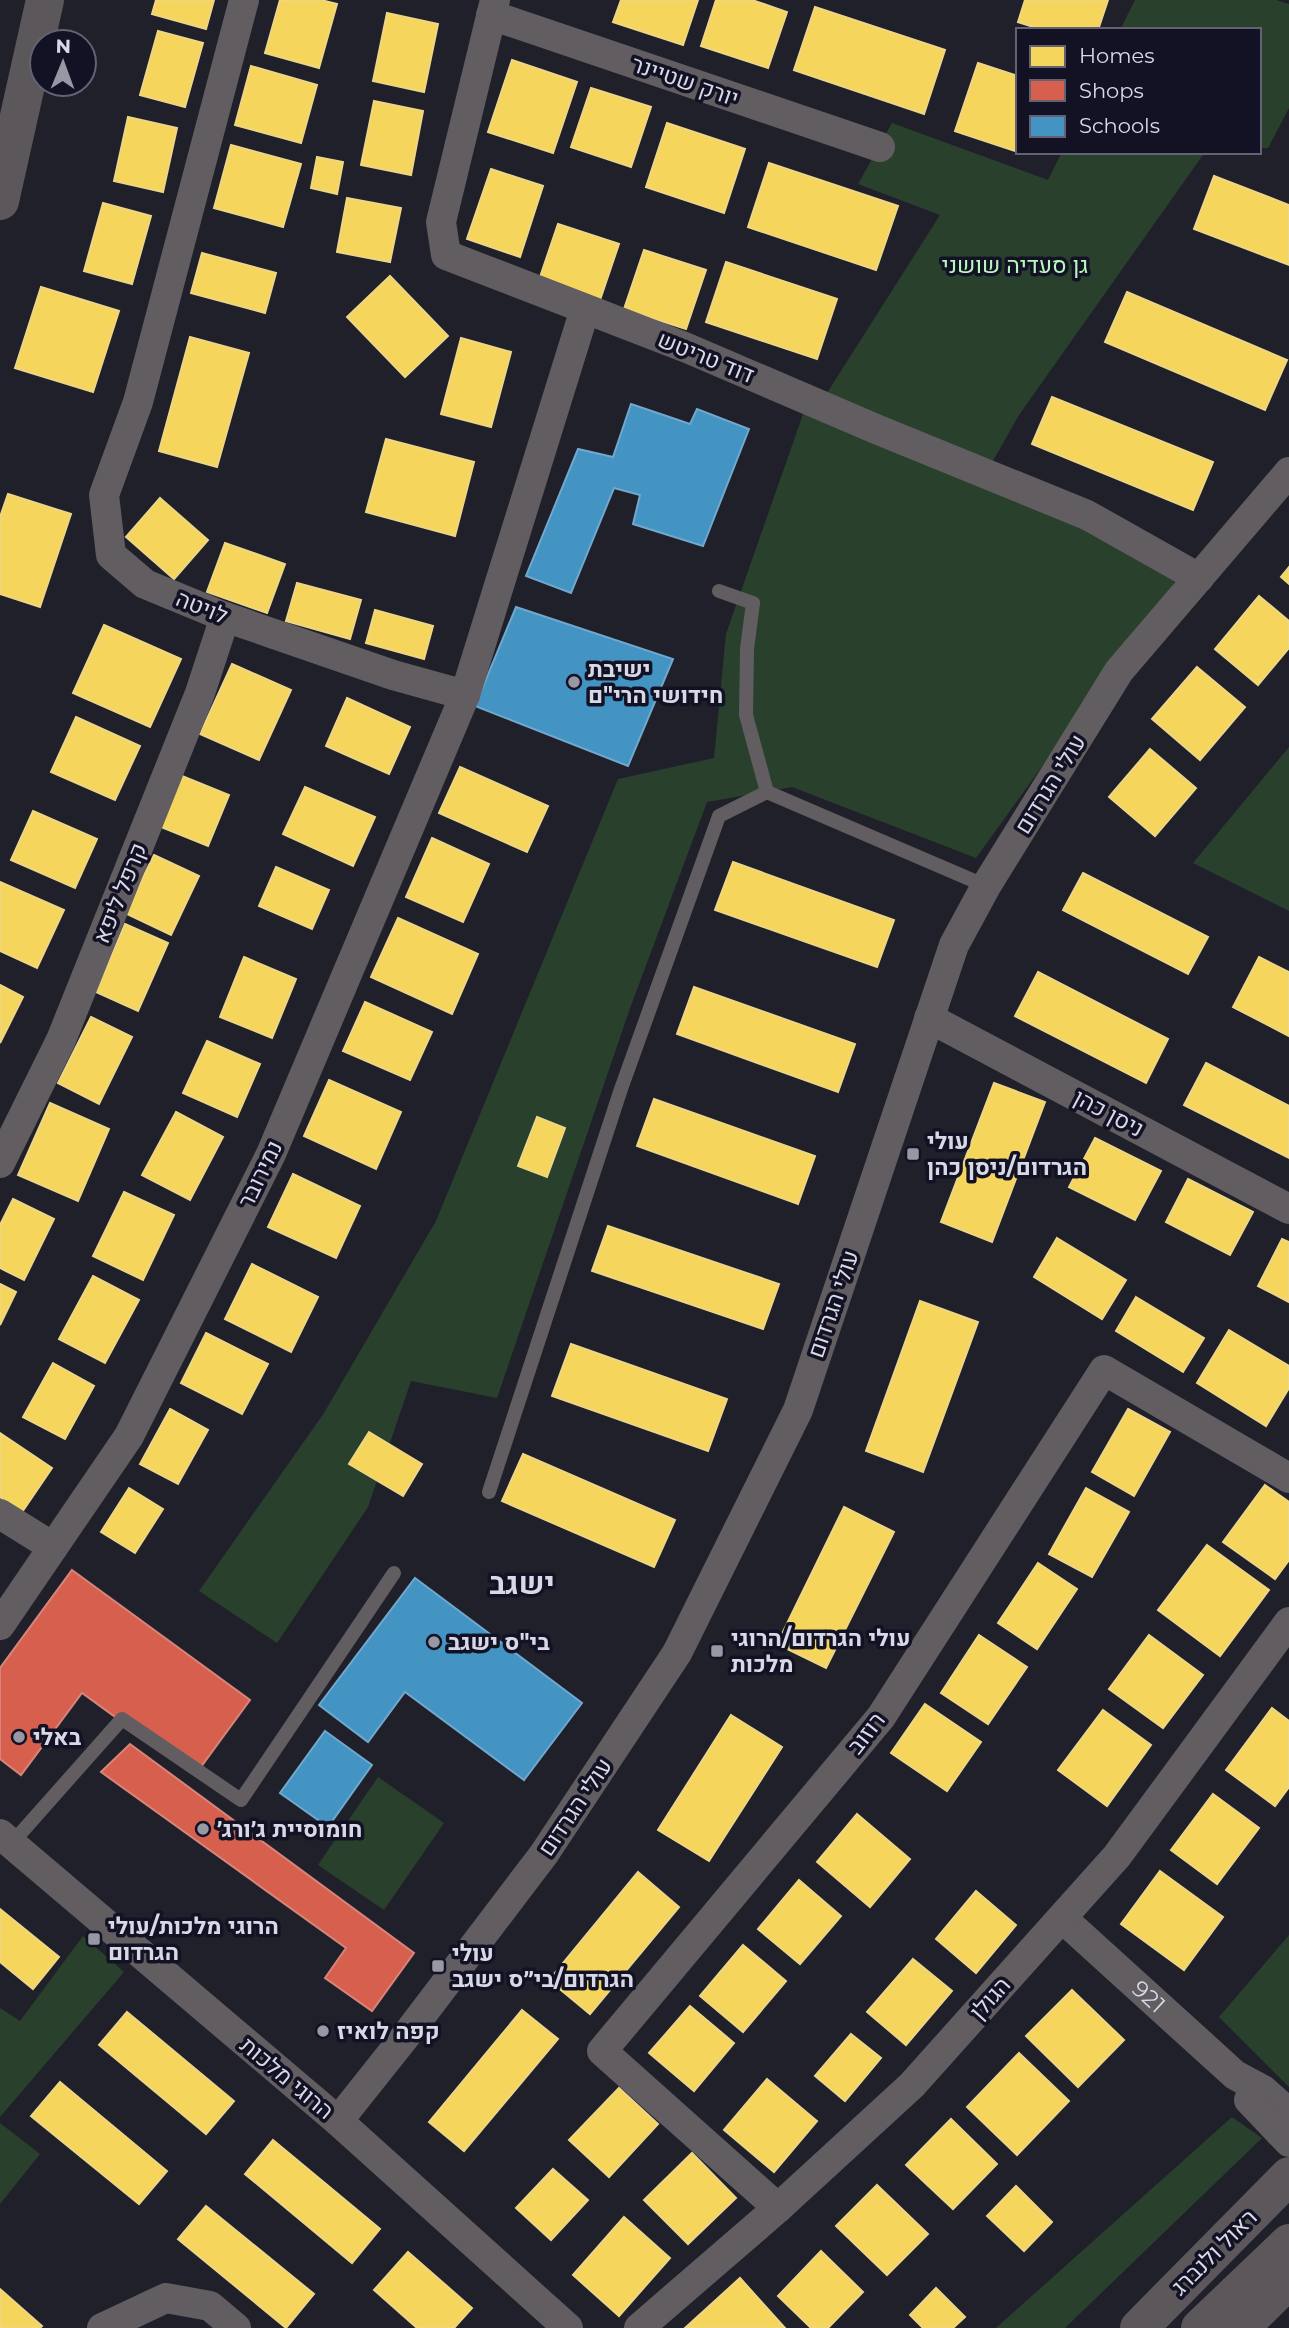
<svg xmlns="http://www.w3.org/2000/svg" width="1289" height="2328" font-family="Montserrat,Heebo,sans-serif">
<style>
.green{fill:#29402d}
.homes{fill:#f6d55c;stroke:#edd685;stroke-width:2}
.shops{fill:#d6604d;stroke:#d7847b;stroke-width:2}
.schools{fill:#4393c3;stroke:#70a8ce;stroke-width:2}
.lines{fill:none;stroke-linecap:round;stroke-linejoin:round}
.lane{stroke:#615d60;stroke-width:14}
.street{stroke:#615d60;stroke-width:30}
.secondary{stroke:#5b575b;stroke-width:38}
.poi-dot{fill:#9898a5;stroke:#131225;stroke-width:2.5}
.labels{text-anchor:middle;stroke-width:7;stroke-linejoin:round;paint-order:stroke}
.street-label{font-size:23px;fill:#d8d9e6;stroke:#131225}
.park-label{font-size:23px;fill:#b8f7be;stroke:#131225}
.poi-label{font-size:23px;font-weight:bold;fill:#d8d9e6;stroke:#131225;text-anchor:start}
.district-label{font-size:30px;font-weight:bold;fill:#d8d9e6;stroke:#131225}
</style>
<rect width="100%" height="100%" fill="#20202b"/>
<!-- green -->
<g class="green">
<path d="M1135,0H1276L1289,4V108L1268,148H1259V30H1120Z"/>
<path d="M892,123L1048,180L1062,152H1205L1019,415L986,473L1184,569L976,858L792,787L707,802L629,1011L497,1398L411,1381L368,1507L277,1643L199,1591L324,1413L436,1221L618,779L714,758L726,634L808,400L820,404L940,215L858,184Z"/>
<path d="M1289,747V911L1193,863Z"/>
<path d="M378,1777L444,1823L384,1910L318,1865Z"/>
<path d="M1289,1935V2087L1219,2017Z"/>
<path d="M83,1936L124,1972L0,2117V2008L20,2021Z"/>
<path d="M1232,2117L1262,2138L1065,2328H996Z"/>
<path d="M0,2123L40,2154L0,2204Z"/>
</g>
<!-- homes -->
<g class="homes">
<path d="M156,0H214L206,29L152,14Z"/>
<path d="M280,0H321L337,4L319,68L265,53Z"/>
<path d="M621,0H698L683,45L613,22Z"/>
<path d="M716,0H752L787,12L768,68L701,46Z"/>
<path d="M1025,0H1108L1098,30H1043L1018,22Z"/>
<path d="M815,7L945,50L924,114L794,70Z"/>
<path d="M387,13L438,24L424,92L373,81Z"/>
<path d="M158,31L203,43L185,107L140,95Z"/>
<path d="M512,60L577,82L553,153L488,132Z"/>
<path d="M978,63L1018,76V142L1015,151L955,131Z"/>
<path d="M251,66L317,85L301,143L235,125Z"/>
<path d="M591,88L651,107L631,167L571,147Z"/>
<path d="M374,101L423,111L411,175L361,165Z"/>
<path d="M128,117L177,128L163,192L114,181Z"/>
<path d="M667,123L745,149L724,213L646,187Z"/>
<path d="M231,145L301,164L283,227L214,208Z"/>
<path d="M317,157L343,162L337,194L311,188Z"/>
<path d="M769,163L898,206L876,270L748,227Z"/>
<path d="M491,169L543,186L520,257L467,239Z"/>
<path d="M1214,176L1289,205V265L1194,229Z"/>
<path d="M347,198L401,208L390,262L337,252Z"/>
<path d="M103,203L151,216L132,284L84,271Z"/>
<path d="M558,224L619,244L600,300L539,280Z"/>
<path d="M644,250L706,270L686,329L624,309Z"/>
<path d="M202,253L276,273L265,313L191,293Z"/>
<path d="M726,262L837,299L817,359L706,322Z"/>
<path d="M390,276L448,336L405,377L347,317Z"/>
<path d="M41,287L119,311L93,392L15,368Z"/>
<path d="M1127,292L1287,360L1265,410L1105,342Z"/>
<path d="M190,337L249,353L217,467L159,451Z"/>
<path d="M461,338L511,352L491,427L441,414Z"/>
<path d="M1052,397L1213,462L1193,510L1032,444Z"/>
<path d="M386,439L474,462L455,536L366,512Z"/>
<path d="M8,494L71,514L40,607L0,594V517Z"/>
<path d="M160,498L208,540L174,579L126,537Z"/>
<path d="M225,543L285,564L267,613L207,592Z"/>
<path d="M1289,567V584L1281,577Z"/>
<path d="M297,583L361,600L350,639L286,621Z"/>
<path d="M1259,596L1289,621V648L1258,685L1215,649Z"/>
<path d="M375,610L433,626L424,659L366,643Z"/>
<path d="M104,625L181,659L150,727L73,693Z"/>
<path d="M232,664L291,690L259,760L200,734Z"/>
<path d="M1197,667L1245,707L1200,760L1152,719Z"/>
<path d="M347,698L410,727L389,774L326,746Z"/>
<path d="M76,717L140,746L115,800L51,772Z"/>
<path d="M1150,749L1196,788L1155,836L1109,797Z"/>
<path d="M460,767L548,806L527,852L439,813Z"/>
<path d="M182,776L229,795L208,846L161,827Z"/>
<path d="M305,787L375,817L353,866L283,834Z"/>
<path d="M33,811L97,839L75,888L11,860Z"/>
<path d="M432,838L489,864L463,922L406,897Z"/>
<path d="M154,855L199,876L171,935L125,913Z"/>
<path d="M733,862L894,920L877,967L715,910Z"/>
<path d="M276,867L329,890L312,929L259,906Z"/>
<path d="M1083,873L1208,937L1188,974L1063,910Z"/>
<path d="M0,882L64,910L37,968L0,951Z"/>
<path d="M398,918L478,954L452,1014L371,977Z"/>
<path d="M125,924L168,943L138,1011L96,992Z"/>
<path d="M244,957L296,979L272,1038L220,1017Z"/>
<path d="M1259,957L1289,972V1036L1233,1007Z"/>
<path d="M1038,972L1168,1039L1146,1083L1015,1016Z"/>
<path d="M0,985L23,997L0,1043Z"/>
<path d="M694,987L855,1044L838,1092L677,1034Z"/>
<path d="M365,1002L432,1032L410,1080L343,1051Z"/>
<path d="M91,1017L132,1037L99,1104L58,1083Z"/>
<path d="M207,1041L260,1064L237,1117L183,1093Z"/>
<path d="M1206,1063L1289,1106V1158L1184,1105Z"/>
<path d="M329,1080L401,1112L376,1169L304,1136Z"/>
<path d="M994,1083L1045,1102L992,1242L941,1222Z"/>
<path d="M654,1099L815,1156L798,1204L637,1146Z"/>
<path d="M50,1103L109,1129L78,1201L18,1175Z"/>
<path d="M176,1112L223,1137L190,1200L142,1175Z"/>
<path d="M537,1117L565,1128L547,1177L518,1166Z"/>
<path d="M1095,1138L1161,1171L1135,1220L1069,1187Z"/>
<path d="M293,1174L360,1206L336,1258L268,1227Z"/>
<path d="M1188,1179L1253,1212L1230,1255L1166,1222Z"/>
<path d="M124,1192L174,1215L143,1280L93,1256Z"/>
<path d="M13,1199L54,1219L24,1280L0,1268V1225Z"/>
<path d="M608,1226L779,1284L763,1329L592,1271Z"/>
<path d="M1057,1238L1126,1280L1102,1319L1034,1277Z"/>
<path d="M1282,1239L1289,1242V1302L1258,1286Z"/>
<path d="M252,1264L318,1297L291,1352L225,1319Z"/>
<path d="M93,1276L139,1300L105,1363L59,1339Z"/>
<path d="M0,1284L16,1292L0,1325Z"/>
<path d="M1136,1297L1204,1338L1183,1372L1116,1331Z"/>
<path d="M920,1301L978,1322L923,1472L866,1451Z"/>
<path d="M1229,1330L1289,1366V1388L1266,1426L1197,1383Z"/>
<path d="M206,1333L268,1364L242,1414L181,1383Z"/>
<path d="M571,1344L727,1399L708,1451L552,1396Z"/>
<path d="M53,1363L94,1386L65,1439L23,1417Z"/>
<path d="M170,1409L208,1430L178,1484L140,1464Z"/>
<path d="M1128,1409L1170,1432L1134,1496L1092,1472Z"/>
<path d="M369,1432L422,1464L403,1496L349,1464Z"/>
<path d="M0,1433L52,1468L22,1512L0,1497Z"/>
<path d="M523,1454L675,1520L654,1567L502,1501Z"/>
<path d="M1265,1485L1289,1502V1560L1275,1579L1223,1542Z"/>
<path d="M129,1488L163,1509L135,1553L101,1532Z"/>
<path d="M1086,1488L1129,1512L1092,1577L1049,1554Z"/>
<path d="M844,1507L894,1532L826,1668L777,1644Z"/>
<path d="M1207,1545L1269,1590L1220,1656L1158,1610Z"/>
<path d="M1038,1563L1077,1589L1037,1649L998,1623Z"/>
<path d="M979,1635L1027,1667L988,1724L941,1693Z"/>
<path d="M1149,1635L1203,1675L1163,1728L1109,1689Z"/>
<path d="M925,1704L981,1742L947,1791L891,1753Z"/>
<path d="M1272,1708L1289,1721V1787L1275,1806L1226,1770Z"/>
<path d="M1103,1710L1151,1745L1107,1806L1058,1770Z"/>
<path d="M731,1715L782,1747L709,1861L658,1830Z"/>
<path d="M1213,1794L1259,1828L1217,1884L1171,1850Z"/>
<path d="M857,1814L910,1859L870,1907L817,1862Z"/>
<path d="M1160,1871L1223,1917L1184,1970L1121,1924Z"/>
<path d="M638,1872L679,1907L590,2014L549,1980Z"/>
<path d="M799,1880L841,1916L800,1964L758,1929Z"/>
<path d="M976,1891L1016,1925L976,1973L936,1939Z"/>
<path d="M0,1909L59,1957L33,1989L0,1962Z"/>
<path d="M743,1945L786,1981L743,2032L700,1996Z"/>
<path d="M913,1959L952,1991L906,2045L867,2012Z"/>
<path d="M1072,1990L1124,2040L1078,2087L1026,2036Z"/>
<path d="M690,2006L734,2043L694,2091L649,2053Z"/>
<path d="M522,2010L558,2039L464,2151L429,2122Z"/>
<path d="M127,2012L234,2101L206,2134L99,2045Z"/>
<path d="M851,2034L881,2058L845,2101L815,2076Z"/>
<path d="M1019,2053L1069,2101L1017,2155L967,2107Z"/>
<path d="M767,2079L817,2121L774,2172L724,2130Z"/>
<path d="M60,2082L167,2171L139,2204L31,2116Z"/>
<path d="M619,2088L658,2124L609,2177L569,2140Z"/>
<path d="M951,2119L997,2164L953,2209L906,2165Z"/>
<path d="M273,2140L380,2229L352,2263L245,2174Z"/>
<path d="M692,2153L736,2198L688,2244L644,2200Z"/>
<path d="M553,2169L588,2200L551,2240L516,2208Z"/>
<path d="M877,2185L928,2234L887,2275L836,2226Z"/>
<path d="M1016,2186L1052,2222L1024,2251L987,2216Z"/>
<path d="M206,2206L314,2294L286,2328L178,2239Z"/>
<path d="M624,2217L670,2258L619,2316L573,2275Z"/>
<path d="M821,2251L863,2292L828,2328H811L778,2296Z"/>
<path d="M408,2252L472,2308L454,2328H417L374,2290Z"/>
<path d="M740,2278L785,2328H685Z"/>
<path d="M936,2288L965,2317L953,2328H923L910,2315Z"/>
<path d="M0,2289L42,2326L40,2328H0Z"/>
</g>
<!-- shops -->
<g class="shops">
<path d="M72,1570L250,1700L195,1775L82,1693L21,1775L0,1759V1668Z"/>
<path d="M130,1744L414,1953L372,2011L325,1978L346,1948L101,1772Z"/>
</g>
<!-- schools -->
<g class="schools">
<path d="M631,404L690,424L697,409L749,429L703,546L633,524L640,495L614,488L571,593L526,576L578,449L613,457Z"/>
<path d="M516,607L673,659L628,766L475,706Z"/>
<path d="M415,1578L582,1703L524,1780L405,1692L368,1742L319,1705Z"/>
<path d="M325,1731L372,1765L328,1827L280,1793Z"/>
</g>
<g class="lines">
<!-- lane -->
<g class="lane">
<path d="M719,591L753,603L747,649L746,715L767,792"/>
<path d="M489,1492L621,1089L719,816L767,792L986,886"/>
<path d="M12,1843L122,1719L241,1800L394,1573"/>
</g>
<!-- street -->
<g class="street">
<path d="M244,0L138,402L104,495L111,555L145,584L225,617L393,675L465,695L585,309"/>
<path d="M495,0L441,222L446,255L687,348L876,429L1087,515L1199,578"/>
<path d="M491,15L880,147"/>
<path d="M929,1018L1289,1209"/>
<path d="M0,1163L61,1040L200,693L225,617"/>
<path d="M0,1514L53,1547"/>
<path d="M0,1625L129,1436L271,1154L465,695"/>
<path d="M0,1834L338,2121L568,2328"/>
<path id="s1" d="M1062,1918L1235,2075L1263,2090L1289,2113"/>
<path d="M1249,2100L1289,2142"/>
<path d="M338,2121L408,2033L544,1854L677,1653L798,1410L954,945L986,886L1119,671L1289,472"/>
<path d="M778,2208L602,2051L881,1717L1104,1370L1289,1478"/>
<path d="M102,2328L166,2298L210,2306L236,2328"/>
<path d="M639,2328L778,2208L912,2085L1117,1856L1289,1622"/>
</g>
<!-- secondary -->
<g class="secondary">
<path d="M0,201L45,0"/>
<path d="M1139,2328L1289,2176"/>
<path d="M1200,2328L1289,2243"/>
<path d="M1240,2328L1289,2280"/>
</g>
</g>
<!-- markers -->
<g class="poi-dot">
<circle cx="574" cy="682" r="7"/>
<rect x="906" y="1147" width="14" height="14" rx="3.5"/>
<circle cx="434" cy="1642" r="7"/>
<rect x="710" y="1644" width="14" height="14" rx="3.5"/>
<circle cx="19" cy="1737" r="7"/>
<circle cx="203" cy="1829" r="7"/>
<rect x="87" y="1932" width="14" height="14" rx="3.5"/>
<rect x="431" y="1959" width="14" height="14" rx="3.5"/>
<circle cx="323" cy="2031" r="7"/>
</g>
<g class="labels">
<!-- street labels -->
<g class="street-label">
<text transform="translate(685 81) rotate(19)" y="8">יורק שטיינר</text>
<text transform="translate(706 357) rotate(22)" y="8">דוד טריטש</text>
<text transform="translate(202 607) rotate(22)" y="8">לויטה</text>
<text transform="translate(1050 784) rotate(-58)" y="8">עולי הגרדום</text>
<text transform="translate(120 893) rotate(-68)" y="8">קרפל ליפא</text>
<text transform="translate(1109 1113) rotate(28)" y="8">ניסן כהן</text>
<text transform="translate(260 1174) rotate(-64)" y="8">נמירובר</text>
<text transform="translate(833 1304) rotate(-71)" y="8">עולי הגרדום</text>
<text transform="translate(866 1733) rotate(-52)" y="8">רוזוב</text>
<text transform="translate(575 1807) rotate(-56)" y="8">עולי הגרדום</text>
<text dy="8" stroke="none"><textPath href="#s1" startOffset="117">921</textPath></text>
<text transform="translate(990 1998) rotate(-48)" y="8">הגולן</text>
<text transform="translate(287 2078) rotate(40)" y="8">הרוגי מלכות</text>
<text transform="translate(1214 2252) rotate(-45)" y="8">ראול ולנברג</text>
</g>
<!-- park labels -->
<g class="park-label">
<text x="1015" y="273">גן סעדיה שושני</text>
</g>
<!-- poi labels -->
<g class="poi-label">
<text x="588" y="677">ישיבת<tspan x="588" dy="26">חידושי הרי"ם</tspan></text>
<text x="927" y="1149">עולי<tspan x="927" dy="26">הגרדום/ניסן כהן</tspan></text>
<text x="731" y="1646">עולי הגרדום/הרוגי<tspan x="731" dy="26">מלכות</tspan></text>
<text x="448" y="1650">בי"ס ישגב</text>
<text x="33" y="1745">באלי</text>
<text x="217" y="1837">חומוסיית ג׳ורג׳</text>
<text x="108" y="1934">הרוגי מלכות/עולי<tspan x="108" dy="26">הגרדום</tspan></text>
<text x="452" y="1961">עולי<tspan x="452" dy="26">הגרדום/בי״ס ישגב</tspan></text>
<text x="337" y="2039">קפה לואיז</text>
</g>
<!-- district labels -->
<g class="district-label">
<text x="522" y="1594">ישגב</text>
</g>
</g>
<!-- legend -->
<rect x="1016" y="28" width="245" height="126" fill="#131225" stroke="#626272" stroke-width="2"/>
<rect x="1030" y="46" width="35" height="21" fill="#f6d55c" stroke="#626272" stroke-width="2"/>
<text x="1079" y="63" font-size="21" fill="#d8d9e6">Homes</text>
<rect x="1030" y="80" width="35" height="21" fill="#d6604d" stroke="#626272" stroke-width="2"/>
<text x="1079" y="98" font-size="21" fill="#d8d9e6">Shops</text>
<rect x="1030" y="116" width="35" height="21" fill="#4393c3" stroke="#626272" stroke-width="2"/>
<text x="1079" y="133" font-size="21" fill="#d8d9e6">Schools</text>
<!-- north arrow -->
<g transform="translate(63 63) rotate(1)"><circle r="33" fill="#131225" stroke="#626272" stroke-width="2"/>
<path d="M0-5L12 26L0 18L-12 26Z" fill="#9898a5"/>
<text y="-10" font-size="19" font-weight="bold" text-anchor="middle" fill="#d8d9e6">N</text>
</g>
</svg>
